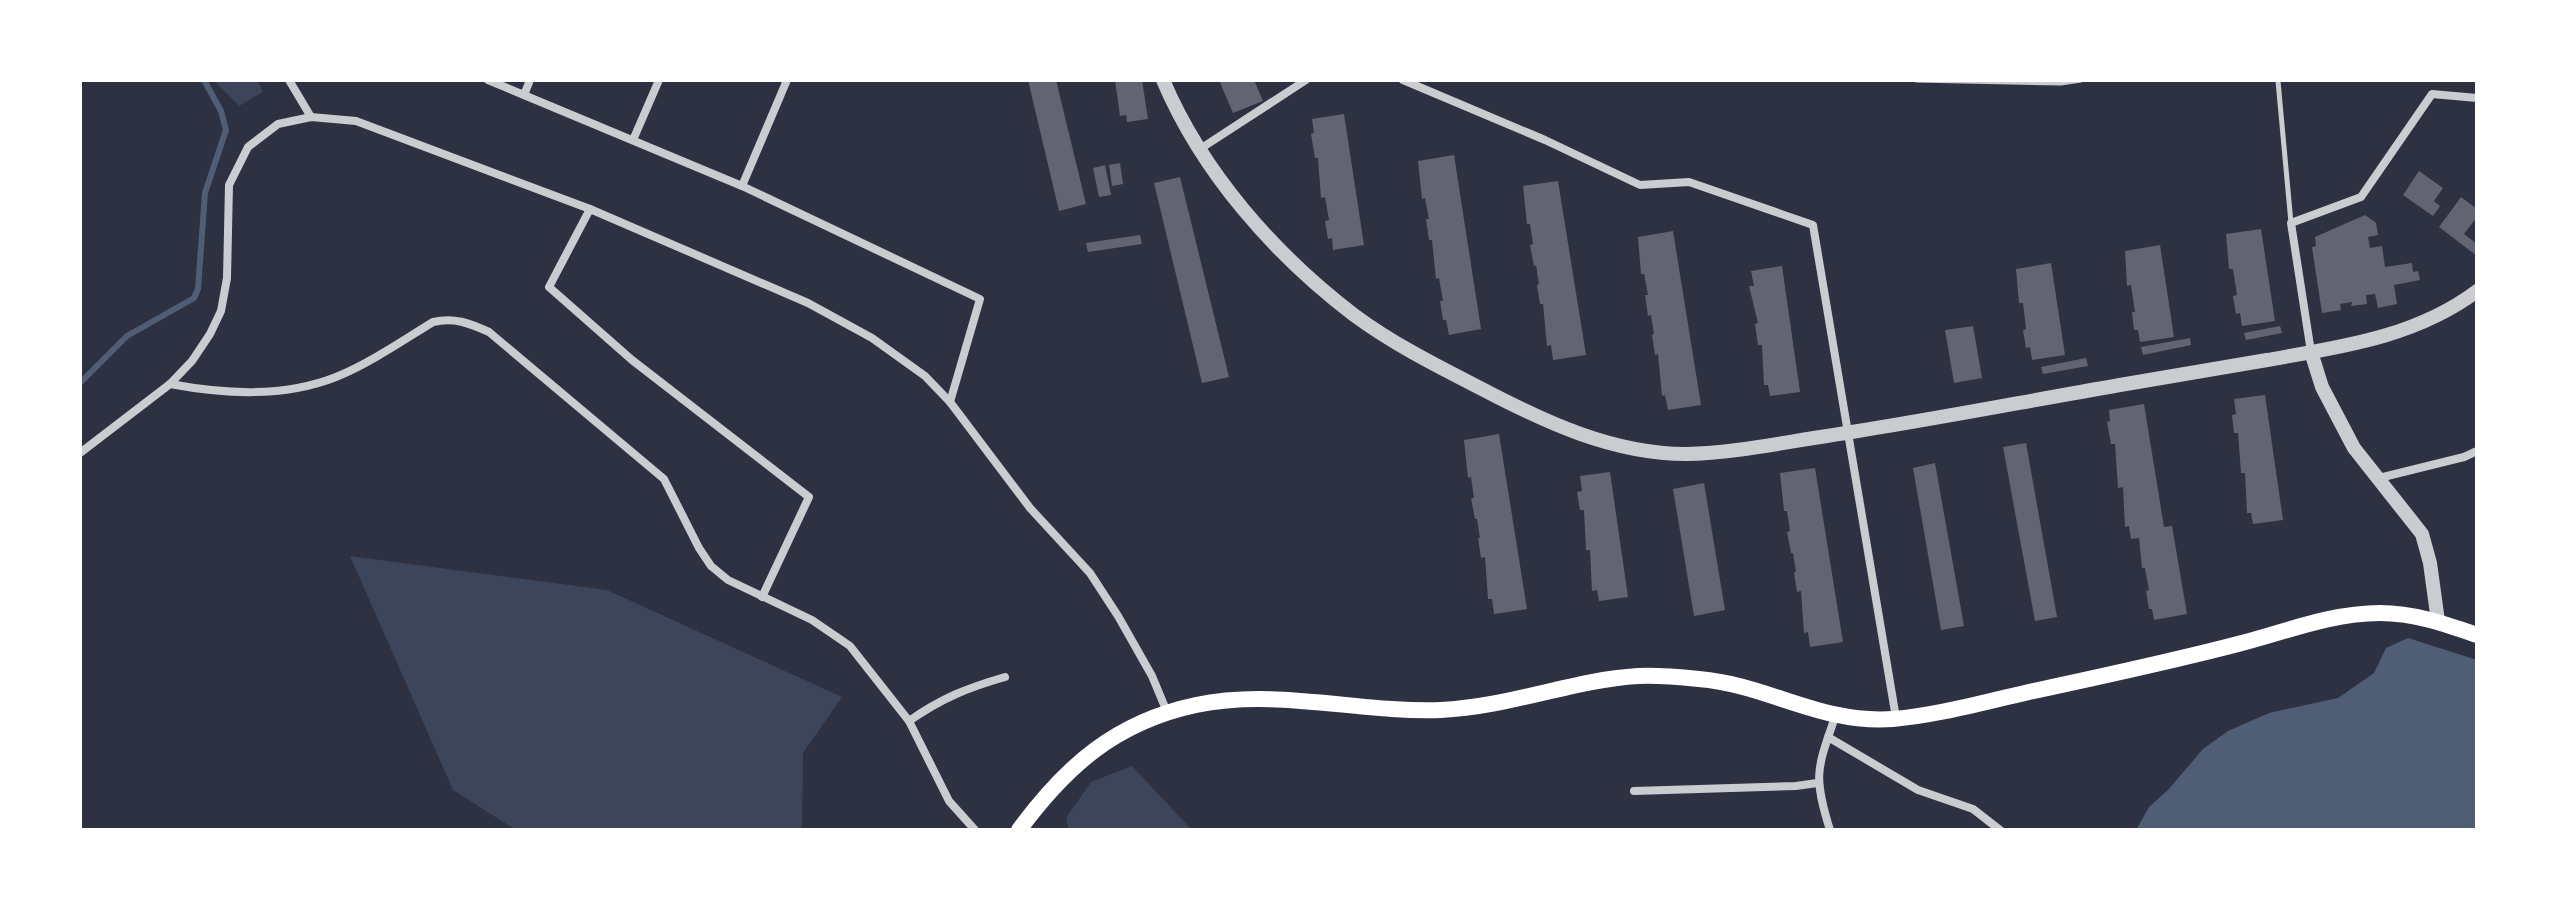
<svg xmlns="http://www.w3.org/2000/svg" width="2557" height="910" font-family="'DM Sans',sans-serif">
<style>
.green{fill:#3c4559}
.water{fill:#4f5d75}
.lines{fill:none;stroke-linecap:round;stroke-linejoin:round}
.stream{stroke:#4f5d75;stroke-width:6}
.building{fill:#626471}
.service{stroke:#caccd0;stroke-width:5}
.minor{stroke:#caccd0;stroke-width:8}
.tertiary{stroke:#caccd0;stroke-width:14}
.secondary{stroke:#fff;stroke-width:16}
</style>
<rect width="100%" height="100%" fill="#2d3142"/>
<!-- green -->
<g class="green">
<path d="M213,80H257L263,92L239,106Z"/>
<path d="M350,556L607,590L842,697L803,753L802,830H516L453,790Z"/>
<path d="M1132,766L1192,830H1069L1066,818L1091,782Z"/>
</g>
<!-- water -->
<path class="water" d="M2408,638L2477,660V830H2136L2149,807L2168,790L2203,749L2228,731L2269,713L2338,698L2374,673L2386,648Z"/>
<g class="lines">
<!-- stream -->
<path class="stream" d="M80,383L127,336L194,298L198,289L205,193L226,130L221,111L204,80"/>
</g>
<!-- building -->
<g class="building">
<path d="M1028,80H1056L1086,204L1059,211Z"/>
<path d="M1115,80H1142L1148,119L1127,122L1126,115L1120,116Z"/>
<path d="M1219,80H1254L1263,101L1233,113Z"/>
<path d="M1344,114L1364,245L1333,250L1332,238L1328,239L1325,221L1329,220L1325,197L1321,198L1318,158H1315L1311,134L1314,133L1312,119Z"/>
<path d="M1454,155L1481,329L1449,335L1446,320H1443L1440,301H1443L1439,278L1436,279L1432,240H1429L1426,219H1429L1425,198L1422,199L1418,161Z"/>
<path d="M1120,163L1123,184L1112,186L1109,165Z"/>
<path d="M1105,165L1111,195L1099,197L1093,168Z"/>
<path d="M2419,171L2443,188L2434,201L2440,206L2433,216L2403,195Z"/>
<path d="M1180,177L1229,377L1202,383L1154,183Z"/>
<path d="M1558,181L1586,355L1553,360L1551,345L1547,346L1543,304H1540L1537,285L1539,284L1536,265L1534,266L1530,245L1533,244L1530,224H1527L1523,186Z"/>
<path d="M2461,197L2477,209V217L2464,234L2477,244V256L2439,227Z"/>
<path d="M2365,215L2376,223L2378,235L2368,237L2370,248L2382,246L2385,267L2412,263L2413,272L2418,271L2420,280L2394,285L2397,304L2378,308L2375,294L2366,295L2367,304L2351,306L2352,302L2340,304L2341,310L2322,313L2312,247L2316,246L2315,237Z"/>
<path d="M2261,229L2275,321L2242,326L2240,313L2236,314L2233,296L2237,295L2233,269H2229L2226,234Z"/>
<path d="M1673,231L1701,405L1668,410L1665,395L1662,396L1658,354L1655,355L1652,335L1654,334L1651,315L1648,316L1645,295H1648L1644,274H1641L1638,237Z"/>
<path d="M1140,235L1142,244L1088,252L1086,243Z"/>
<path d="M2160,245L2174,337L2140,342L2138,330H2134L2132,312H2135L2131,285L2127,286L2125,251Z"/>
<path d="M2051,263L2065,355L2032,360L2030,347L2026,348L2023,330L2026,329L2023,303H2019L2016,269Z"/>
<path d="M1782,266L1800,392L1770,396L1768,385H1764L1762,345H1758L1755,324L1758,323L1749,286H1754L1751,271Z"/>
<path d="M1973,326L1982,378L1954,383L1945,330Z"/>
<path d="M2280,326L2282,333L2246,340L2244,333Z"/>
<path d="M2190,338L2191,345L2143,355L2141,347Z"/>
<path d="M2086,358L2088,366L2043,374L2041,367Z"/>
<path d="M2265,395L2283,520L2253,524L2251,513H2247L2245,473H2241L2238,433H2234L2232,415L2236,414L2234,399Z"/>
<path d="M2144,404L2164,527L2172,526L2187,614L2154,620L2152,609H2149L2146,591L2149,590L2145,568H2142L2139,538L2131,539L2129,526L2125,527L2123,487L2118,488L2115,444H2111L2107,422L2110,421L2109,410Z"/>
<path d="M1499,434L1527,609L1494,614L1492,599H1488L1485,557L1481,558L1478,538H1480L1477,519H1475L1471,498H1474L1471,477L1468,478L1464,440Z"/>
<path d="M2026,443L2057,617L2035,621L2003,447Z"/>
<path d="M1935,463L1964,626L1941,630L1913,468Z"/>
<path d="M1815,468L1843,642L1810,647L1808,632L1804,633L1801,591L1797,592L1794,572H1796L1793,553H1791L1787,532L1790,531L1787,511H1784L1780,473Z"/>
<path d="M1610,472L1628,597L1599,601L1597,590L1592,591L1590,550H1586L1584,510H1580L1577,492L1582,491L1580,476Z"/>
<path d="M1704,483L1725,610L1694,616L1673,489Z"/>
</g>
<g class="lines">
<!-- service -->
<g class="service">
<path d="M1916,80L2061,83L2081,80"/>
<path d="M2278,81L2291,223"/>
</g>
<!-- minor -->
<g class="minor">
<path d="M289,80L311,117"/>
<path d="M488,80L742,186L980,299L950,402"/>
<path d="M1403,80L1545,140L1640,185L1689,182L1813,225L1896,718"/>
<path d="M524,95L530,80"/>
<path d="M633,140L659,80"/>
<path d="M1200,149L1306,80"/>
<path d="M742,186L787,80"/>
<path d="M590,209L549,287L632,360L809,497L762,597"/>
<path d="M2311,352L2291,223L2361,197L2432,94L2477,98"/>
<path d="M170,384C224,394 283,398 336,377C370,363 402,341 433,322C454,317 469,323 489,332L664,479L699,548L711,566L728,580L812,620L850,646L909,721L949,801L975,830"/>
<path d="M80,453L170,384L192,361L210,334L221,311L227,278L229,185L248,147L278,124L311,117L356,121L590,209L808,303L872,338L925,376L950,402L1030,508L1090,573L1118,616L1152,676L1167,712"/>
<path d="M2379,478L2464,457L2477,451"/>
<path d="M909,721C942,698 967,688 1005,677"/>
<path d="M1828,737L1918,790L1973,809L2000,830"/>
<path d="M1634,791L1796,786L1817,783"/>
<path d="M1830,830C1813,776 1817,769 1835,717"/>
</g>
<!-- tertiary -->
<g class="tertiary">
<path d="M1163,80C1202,172 1274,254 1354,315C1393,344 1439,367 1482,389C1545,422 1613,454 1686,454C1733,453 1780,443 1827,436C1925,421 2022,402 2120,385C2169,377 2218,368 2267,360C2341,347 2416,337 2477,291"/>
<path d="M2311,352L2322,387L2354,448L2422,534L2430,563L2438,621"/>
</g>
<!-- secondary -->
<path class="secondary" d="M1019,830C1066,766 1116,722 1196,705C1277,688 1359,713 1441,710C1509,707 1572,680 1638,676C1658,675 1679,677 1699,679C1769,685 1819,724 1893,719C1939,715 1984,702 2029,692C2099,677 2169,662 2238,644C2285,632 2331,613 2380,613C2414,613 2445,624 2477,635"/>
</g>
<!-- border -->
<rect width="2557" height="910" fill="none" stroke="#ffffff" stroke-width="164"/>
</svg>
